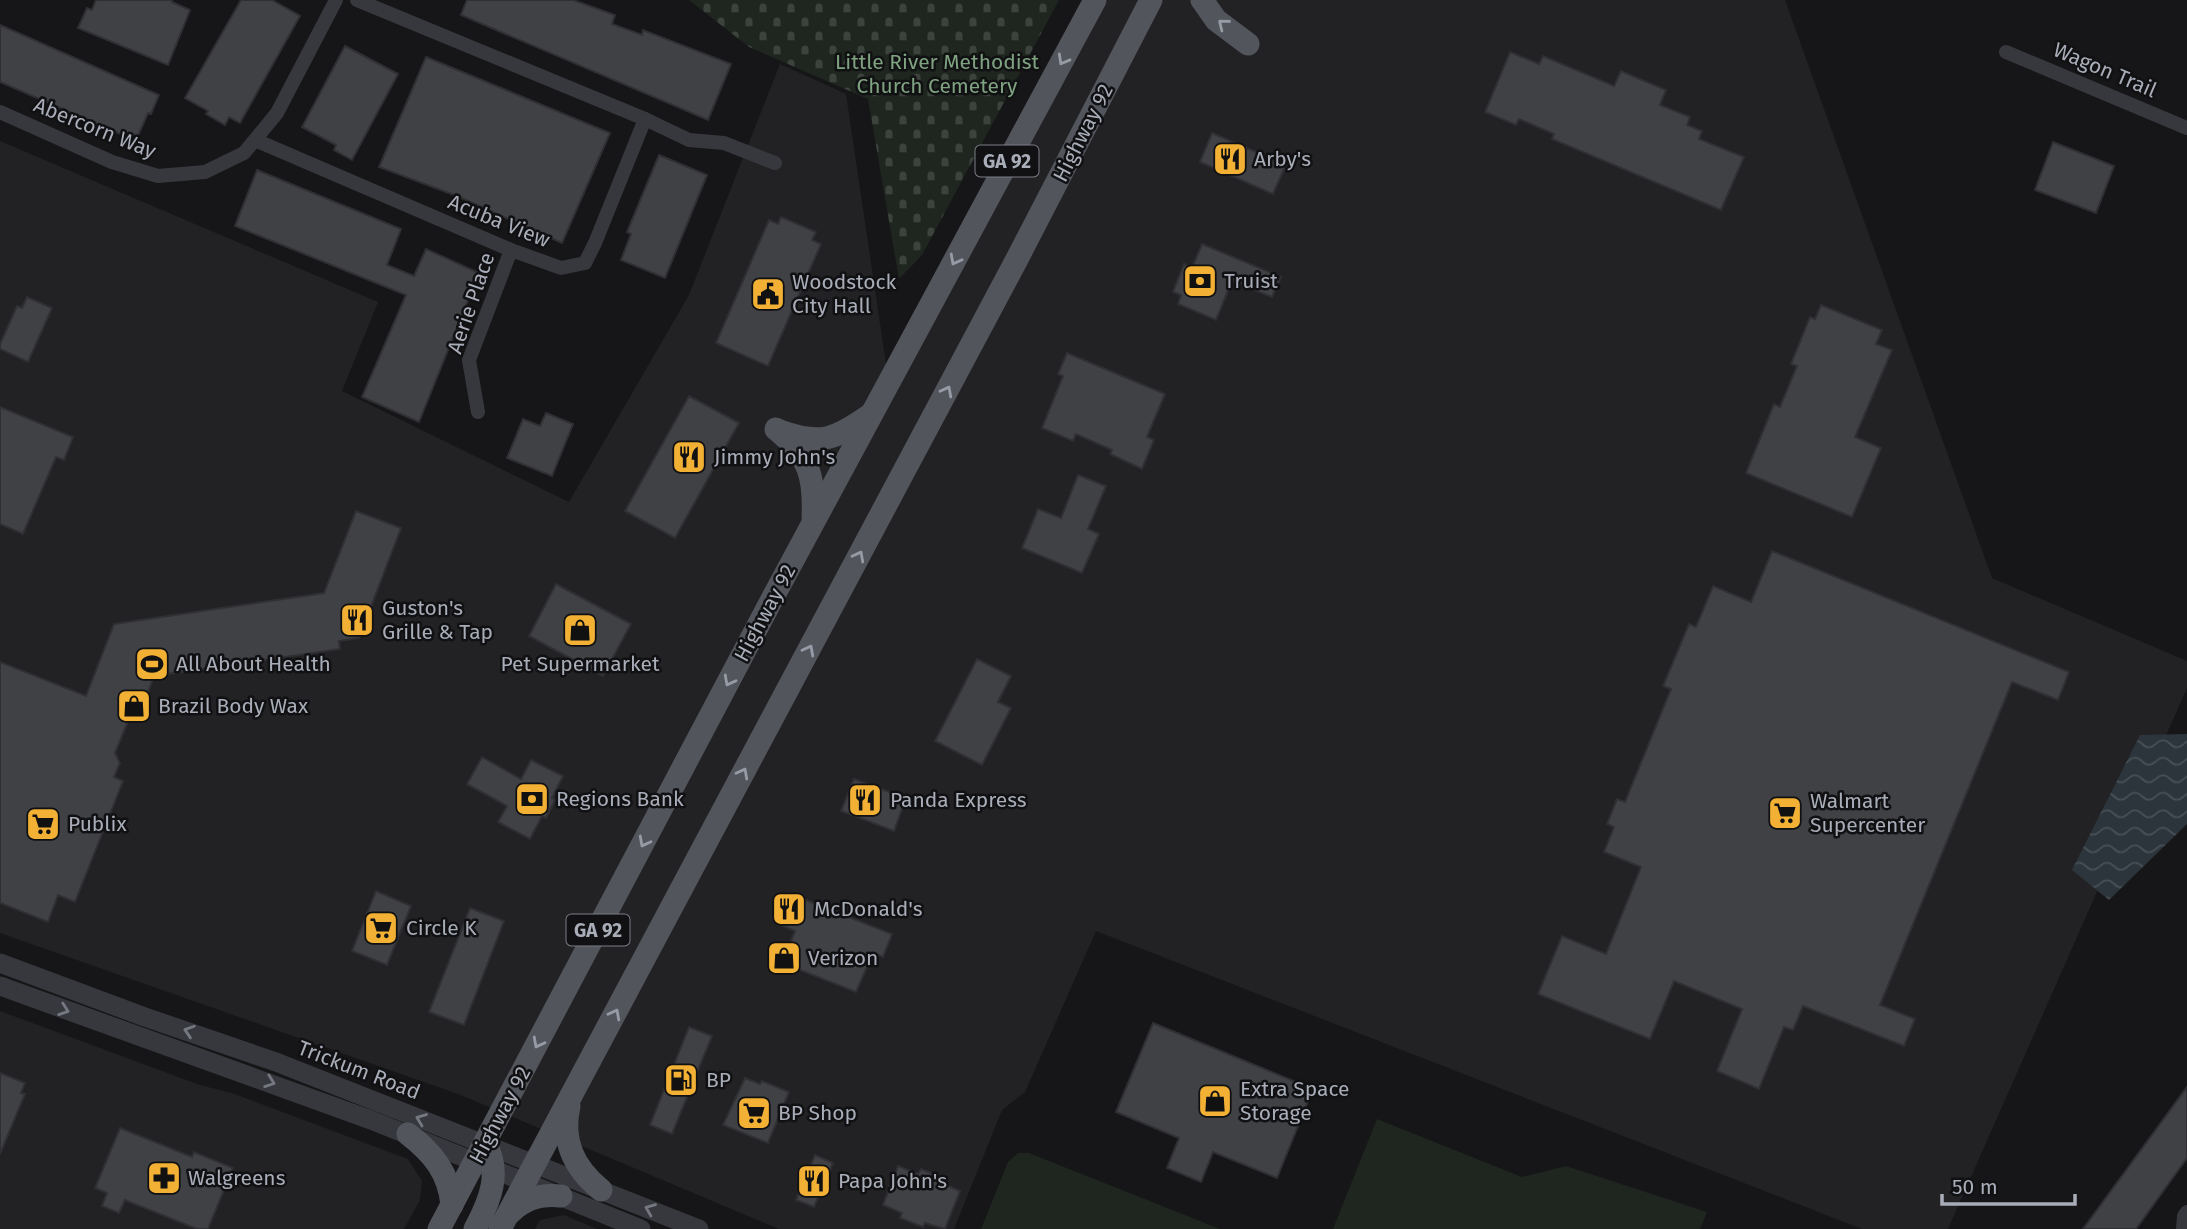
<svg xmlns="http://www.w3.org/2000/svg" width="2187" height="1229" font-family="'Fira Sans',sans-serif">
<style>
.built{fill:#222225}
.green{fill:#1e261f}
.cemetery{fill:url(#cemetery-stones)}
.water{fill:url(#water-waves)}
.building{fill:#404145;stroke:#303034;stroke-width:2}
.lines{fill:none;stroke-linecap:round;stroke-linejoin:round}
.minor{stroke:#37383d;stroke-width:14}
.tertiary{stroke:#37383d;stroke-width:19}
.primary{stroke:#53555c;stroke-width:23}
.oneway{stroke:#979ba6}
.oneway2{stroke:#757881}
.labels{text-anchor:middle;stroke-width:5;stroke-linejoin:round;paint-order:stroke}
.shield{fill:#111113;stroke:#7b7e86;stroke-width:2}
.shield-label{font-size:19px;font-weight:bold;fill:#a8adb8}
.park-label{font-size:21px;fill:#7fa381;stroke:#111113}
.street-label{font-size:21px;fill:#a8adb8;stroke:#111113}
.poi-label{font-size:21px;fill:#a8adb8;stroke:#111113;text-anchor:start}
</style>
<defs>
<pattern id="cemetery-stones" width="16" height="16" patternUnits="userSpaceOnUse" patternTransform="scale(1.75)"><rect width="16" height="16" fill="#1e261f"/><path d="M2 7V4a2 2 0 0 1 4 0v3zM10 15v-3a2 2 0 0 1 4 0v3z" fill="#3c433d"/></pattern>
<pattern id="water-waves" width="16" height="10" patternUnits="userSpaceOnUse" patternTransform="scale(1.75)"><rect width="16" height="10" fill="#2c353c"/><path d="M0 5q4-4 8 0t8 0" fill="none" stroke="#485056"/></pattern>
</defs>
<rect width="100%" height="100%" fill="#161618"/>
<!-- built -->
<g class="built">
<path d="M1083,0H1785L1992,578L2187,661V688L1948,1229H1862L1096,931L1025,1092L1002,1110L954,1229H779L458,1094L0,933V141L378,302L342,391L569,502L689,295L780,64L846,94L886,364Z"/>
<path d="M0,1011L200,1085L235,1094L408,1159L422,1181L420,1200L404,1229H0Z"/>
<path d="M564,1215L597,1229H535L540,1220Z"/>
</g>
<!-- green -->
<g class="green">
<path d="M1377,1119L1522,1177L1566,1166L1707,1212L1700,1229H1333Z"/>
<path d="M1018,1153H1029L1220,1229H981L1008,1162Z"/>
</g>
<!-- cemetery -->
<path class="cemetery" d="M689,0H1059L922,255L899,279L868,99L749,47Z"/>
<!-- water -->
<path class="water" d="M2187,734V824L2109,900L2072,870L2140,735Z"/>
<!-- building -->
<g class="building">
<path d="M96,0H172V2L190,10L168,65L78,28L87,8L92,10Z"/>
<path d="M241,0H272L300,16L240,123L229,117L225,125L206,114L208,111L185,98Z"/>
<path d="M467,0H573L615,15L612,24L642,35L643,30L731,64L708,120L461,15Z"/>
<path d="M0,25L159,95L151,114L148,113L133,147L121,141L123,135L0,82Z"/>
<path d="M345,46L398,74L352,160L334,150L336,145L302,127Z"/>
<path d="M1510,52L1539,64L1543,56L1614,86L1621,71L1666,90L1660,105L1690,117L1687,125L1702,131L1699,139L1744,157L1721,210L1552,139L1554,134L1519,119L1516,125L1485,112Z"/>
<path d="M426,57L610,133L562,243L457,196L379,167Z"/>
<path d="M1212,133L1286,165L1273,194L1200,162Z"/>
<path d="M2053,142L2114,166L2096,213L2035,190Z"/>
<path d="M659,155L707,175L665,278L621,260L631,234L627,232Z"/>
<path d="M257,170L401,229L387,265L414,276L426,249L479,273L419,422L362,397L406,295L235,226Z"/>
<path d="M781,217L816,232L812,240L821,244L768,366L716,343L769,220L778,224Z"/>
<path d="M1202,244L1281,277L1272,297L1232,281L1216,320L1178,304L1181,295L1173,292L1184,264L1192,268Z"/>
<path d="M27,297L52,308L28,362L0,349V344L17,306L22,308Z"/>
<path d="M1821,305L1882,330L1876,344L1892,350L1855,437L1881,448L1852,517L1746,473L1774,404L1780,407L1797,366L1791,364L1810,317L1815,319Z"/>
<path d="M1067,353L1165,394L1147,437L1154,440L1142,469L1110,454L1112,450L1076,434L1073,441L1042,428L1063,376L1058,374Z"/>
<path d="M689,396L739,423L675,538L625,511Z"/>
<path d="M0,407L73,437L64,460L56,457L23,534L0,524Z"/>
<path d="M546,413L573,424L552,476L507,458L523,419L540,426Z"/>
<path d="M1078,475L1106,486L1088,529L1099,534L1082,573L1022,548L1038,509L1061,518Z"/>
<path d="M356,511L401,528L359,638L339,641L340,649L154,676L139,717L131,714L115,753L120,763L114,777L123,781L75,902L58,895L48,922L0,903V662L86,696L114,624L324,593Z"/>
<path d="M1772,551L2069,672L2058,700L2012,682L1880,1005L1915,1019L1904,1046L1803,1006L1793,1030L1784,1027L1759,1089L1717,1071L1742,1009L1674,981L1650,1039L1538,994L1562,936L1606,954L1641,867L1604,852L1614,827L1607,824L1617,799L1625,802L1671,689L1663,686L1689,624L1696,627L1713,586L1751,602Z"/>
<path d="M556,584L631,624L603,676L529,636Z"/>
<path d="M977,659L1011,676L998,702L1011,708L982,765L935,741Z"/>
<path d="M482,757L521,779L531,760L563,776L552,798L555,800L546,818L542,816L530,839L498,822L507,806L467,784Z"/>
<path d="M854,779L906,798L894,831L841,811Z"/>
<path d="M376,891L411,906L387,965L352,951Z"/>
<path d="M788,893L892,934L883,957L873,953L856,992L782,963L795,931L776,923Z"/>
<path d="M470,908L504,921L464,1025L429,1012Z"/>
<path d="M1153,1023L1313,1089L1277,1178L1213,1152L1201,1182L1167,1168L1179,1138L1116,1112Z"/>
<path d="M689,1027L712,1036L672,1134L650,1125Z"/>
<path d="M0,1073L25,1083L21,1093L25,1094L0,1154Z"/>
<path d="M745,1078L760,1084L762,1081L789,1092L768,1143L723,1125Z"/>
<path d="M2187,1087V1158L2136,1229H2083Z"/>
<path d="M120,1128L192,1157L194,1152L233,1168L208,1229H197L125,1200L119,1213L102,1206L107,1193L95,1188Z"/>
<path d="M815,1155L833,1163L814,1207L796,1200Z"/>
<path d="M898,1166L918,1174L921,1169L943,1178L941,1183L960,1191L945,1229L925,1223L923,1227L900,1218L902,1213L883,1205Z"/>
</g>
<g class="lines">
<!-- minor -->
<g class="minor">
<path d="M357,0L645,119L689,140L724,143L775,163"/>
<path d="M2006,52L2187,128"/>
<path d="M0,112L112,162L158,176L205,172L244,153L277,113L336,0"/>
<path d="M255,140L511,250L561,268L585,263L595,243L645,119"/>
<path d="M478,412L469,360L511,250"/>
<path d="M2183,1229L2184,1216L2187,1212"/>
</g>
<!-- tertiary -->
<g class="tertiary">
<path d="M0,963L142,1016L276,1062L699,1229"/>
<path d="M0,986L371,1120L641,1229"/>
</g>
<!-- primary -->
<g class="primary">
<path d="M1202,0L1216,20L1248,44"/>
<path d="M776,429C809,456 815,476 813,518"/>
<path d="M780,431C821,446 836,439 870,415"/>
<path d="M569,1106C561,1141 574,1168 601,1190"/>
<path d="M408,1134C433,1153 449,1173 452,1205"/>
<path d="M511,1212C525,1198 543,1194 561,1196"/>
<path d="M439,1229L771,601L1095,0"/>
<path d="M475,1229C490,1201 502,1172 485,1143"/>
<path d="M500,1229L1016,261L1151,0"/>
</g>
</g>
<!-- one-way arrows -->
<defs><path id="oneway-chevron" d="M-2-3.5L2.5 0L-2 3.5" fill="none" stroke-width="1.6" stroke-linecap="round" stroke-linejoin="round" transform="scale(1.75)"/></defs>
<g class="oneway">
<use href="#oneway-chevron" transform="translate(1223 24) rotate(-141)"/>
<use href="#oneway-chevron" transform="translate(1063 60) rotate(119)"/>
<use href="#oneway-chevron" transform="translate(955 260) rotate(118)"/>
<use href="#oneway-chevron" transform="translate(947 391) rotate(-62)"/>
<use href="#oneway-chevron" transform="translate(859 556) rotate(-62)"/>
<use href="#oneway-chevron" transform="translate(809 650) rotate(-62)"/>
<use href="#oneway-chevron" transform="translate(729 681) rotate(118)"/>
<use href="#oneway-chevron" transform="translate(743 773) rotate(-62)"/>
<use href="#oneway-chevron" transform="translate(644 842) rotate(118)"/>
<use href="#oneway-chevron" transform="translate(615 1014) rotate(-62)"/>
<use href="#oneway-chevron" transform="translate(538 1043) rotate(118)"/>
</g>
<g class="oneway2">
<use href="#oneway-chevron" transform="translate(64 1010) rotate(19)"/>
<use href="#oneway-chevron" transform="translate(189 1031) rotate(-162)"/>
<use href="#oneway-chevron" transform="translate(270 1082) rotate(20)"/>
<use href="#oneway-chevron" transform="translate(421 1119) rotate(-159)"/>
<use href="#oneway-chevron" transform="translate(650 1209) rotate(-158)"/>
</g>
<!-- icons -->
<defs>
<g id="restaurant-square" transform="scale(1.75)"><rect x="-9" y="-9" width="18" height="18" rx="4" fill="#f2b134" stroke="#111113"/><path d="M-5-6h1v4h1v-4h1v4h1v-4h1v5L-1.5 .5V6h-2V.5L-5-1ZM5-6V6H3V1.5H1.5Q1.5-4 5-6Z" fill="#111"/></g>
<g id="bank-square" transform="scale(1.75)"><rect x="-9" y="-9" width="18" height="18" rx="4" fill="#f2b134" stroke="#111113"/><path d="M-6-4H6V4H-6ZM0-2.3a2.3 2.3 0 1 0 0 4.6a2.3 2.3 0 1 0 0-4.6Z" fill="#111"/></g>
<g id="civic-square" transform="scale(1.75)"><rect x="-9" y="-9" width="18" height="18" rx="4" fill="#f2b134" stroke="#111113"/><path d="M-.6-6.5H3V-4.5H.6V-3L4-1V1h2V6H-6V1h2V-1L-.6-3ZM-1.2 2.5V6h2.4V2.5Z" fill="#111"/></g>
<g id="shop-square" transform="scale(1.75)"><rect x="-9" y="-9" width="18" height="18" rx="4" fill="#f2b134" stroke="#111113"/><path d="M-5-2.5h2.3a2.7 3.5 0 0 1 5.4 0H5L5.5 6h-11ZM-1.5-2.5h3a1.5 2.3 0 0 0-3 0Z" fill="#111"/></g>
<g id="stadium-square" transform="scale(1.75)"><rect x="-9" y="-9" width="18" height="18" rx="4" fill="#f2b134" stroke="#111113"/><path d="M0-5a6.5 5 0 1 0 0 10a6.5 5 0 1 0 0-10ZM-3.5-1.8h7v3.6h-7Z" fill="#111"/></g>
<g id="supermarket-square" transform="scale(1.75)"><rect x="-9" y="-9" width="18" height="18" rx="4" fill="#f2b134" stroke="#111113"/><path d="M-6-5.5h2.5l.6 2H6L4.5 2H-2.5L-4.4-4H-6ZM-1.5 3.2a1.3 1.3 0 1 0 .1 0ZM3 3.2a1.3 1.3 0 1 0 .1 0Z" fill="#111"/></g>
<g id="fuel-square" transform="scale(1.75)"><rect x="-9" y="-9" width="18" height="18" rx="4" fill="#f2b134" stroke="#111113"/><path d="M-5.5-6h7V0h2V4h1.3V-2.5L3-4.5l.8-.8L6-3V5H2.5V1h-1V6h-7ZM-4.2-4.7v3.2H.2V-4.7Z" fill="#111"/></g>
<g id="pharmacy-square" transform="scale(1.75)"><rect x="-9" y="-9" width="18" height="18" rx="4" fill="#f2b134" stroke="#111113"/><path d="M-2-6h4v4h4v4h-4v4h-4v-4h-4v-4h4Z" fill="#111"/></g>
</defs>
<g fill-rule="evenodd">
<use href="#restaurant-square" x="1230" y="159"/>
<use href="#bank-square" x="1200" y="281"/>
<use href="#civic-square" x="768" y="294"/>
<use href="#restaurant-square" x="689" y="457"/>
<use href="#restaurant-square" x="357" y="620"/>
<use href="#shop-square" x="580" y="630"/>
<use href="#stadium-square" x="152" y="664"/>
<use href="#shop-square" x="134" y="706"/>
<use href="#bank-square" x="532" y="799"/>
<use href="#restaurant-square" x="865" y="800"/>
<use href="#supermarket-square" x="1785" y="813"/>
<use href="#supermarket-square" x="43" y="824"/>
<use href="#restaurant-square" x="789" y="909"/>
<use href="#supermarket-square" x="381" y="928"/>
<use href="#shop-square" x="784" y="958"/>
<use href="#fuel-square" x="681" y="1080"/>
<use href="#shop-square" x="1215" y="1101"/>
<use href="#supermarket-square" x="754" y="1113"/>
<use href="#pharmacy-square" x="164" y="1178"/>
<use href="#restaurant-square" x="814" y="1181"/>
</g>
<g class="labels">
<!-- shield labels -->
<g class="shield">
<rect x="975.5" y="145.5" width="63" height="31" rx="5"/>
<rect x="566.5" y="914.5" width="63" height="31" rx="5"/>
</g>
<g class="shield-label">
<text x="1007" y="168">GA 92</text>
<text x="598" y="937">GA 92</text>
</g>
<!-- park labels -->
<g class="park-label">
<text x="937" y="69">Little River Methodist<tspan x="937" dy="24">Church Cemetery</tspan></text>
</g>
<!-- street labels -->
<g class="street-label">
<text transform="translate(2105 70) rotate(23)" y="7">Wagon Trail</text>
<text transform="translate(95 128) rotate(22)" y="7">Abercorn Way</text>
<text transform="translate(1083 133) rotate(-63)" y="7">Highway 92</text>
<text transform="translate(499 221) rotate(22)" y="7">Acuba View</text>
<text transform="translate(471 303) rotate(-71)" y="7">Aerie Place</text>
<text transform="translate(765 613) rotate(-62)" y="7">Highway 92</text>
<text transform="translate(359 1070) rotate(21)" y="7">Trickum Road</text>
<text transform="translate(500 1115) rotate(-62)" y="7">Highway 92</text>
</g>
<!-- poi labels -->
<g class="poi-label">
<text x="1254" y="166">Arby's</text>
<text x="1224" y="288">Truist</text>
<text x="792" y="289">Woodstock<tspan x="792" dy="24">City Hall</tspan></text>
<text x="714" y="464">Jimmy John's</text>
<text x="382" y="615">Guston's<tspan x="382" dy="24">Grille &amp; Tap</tspan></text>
<text x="176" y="671">All About Health</text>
<text x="580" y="671" text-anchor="middle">Pet Supermarket</text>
<text x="158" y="713">Brazil Body Wax</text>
<text x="556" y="806">Regions Bank</text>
<text x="890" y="807">Panda Express</text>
<text x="1810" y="808">Walmart<tspan x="1810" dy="24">Supercenter</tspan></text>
<text x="68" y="831">Publix</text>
<text x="814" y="916">McDonald's</text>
<text x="406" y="935">Circle K</text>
<text x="808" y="965">Verizon</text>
<text x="706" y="1087">BP</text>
<text x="1240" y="1096">Extra Space<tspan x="1240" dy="24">Storage</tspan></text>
<text x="778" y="1120">BP Shop</text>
<text x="188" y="1185">Walgreens</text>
<text x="838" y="1188">Papa John's</text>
</g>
</g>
<!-- scale -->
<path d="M1942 1194v10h133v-10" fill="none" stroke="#a8adb8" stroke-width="3.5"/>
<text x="1952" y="1194" font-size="21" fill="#a8adb8" stroke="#111113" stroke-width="5" paint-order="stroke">50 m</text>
</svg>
